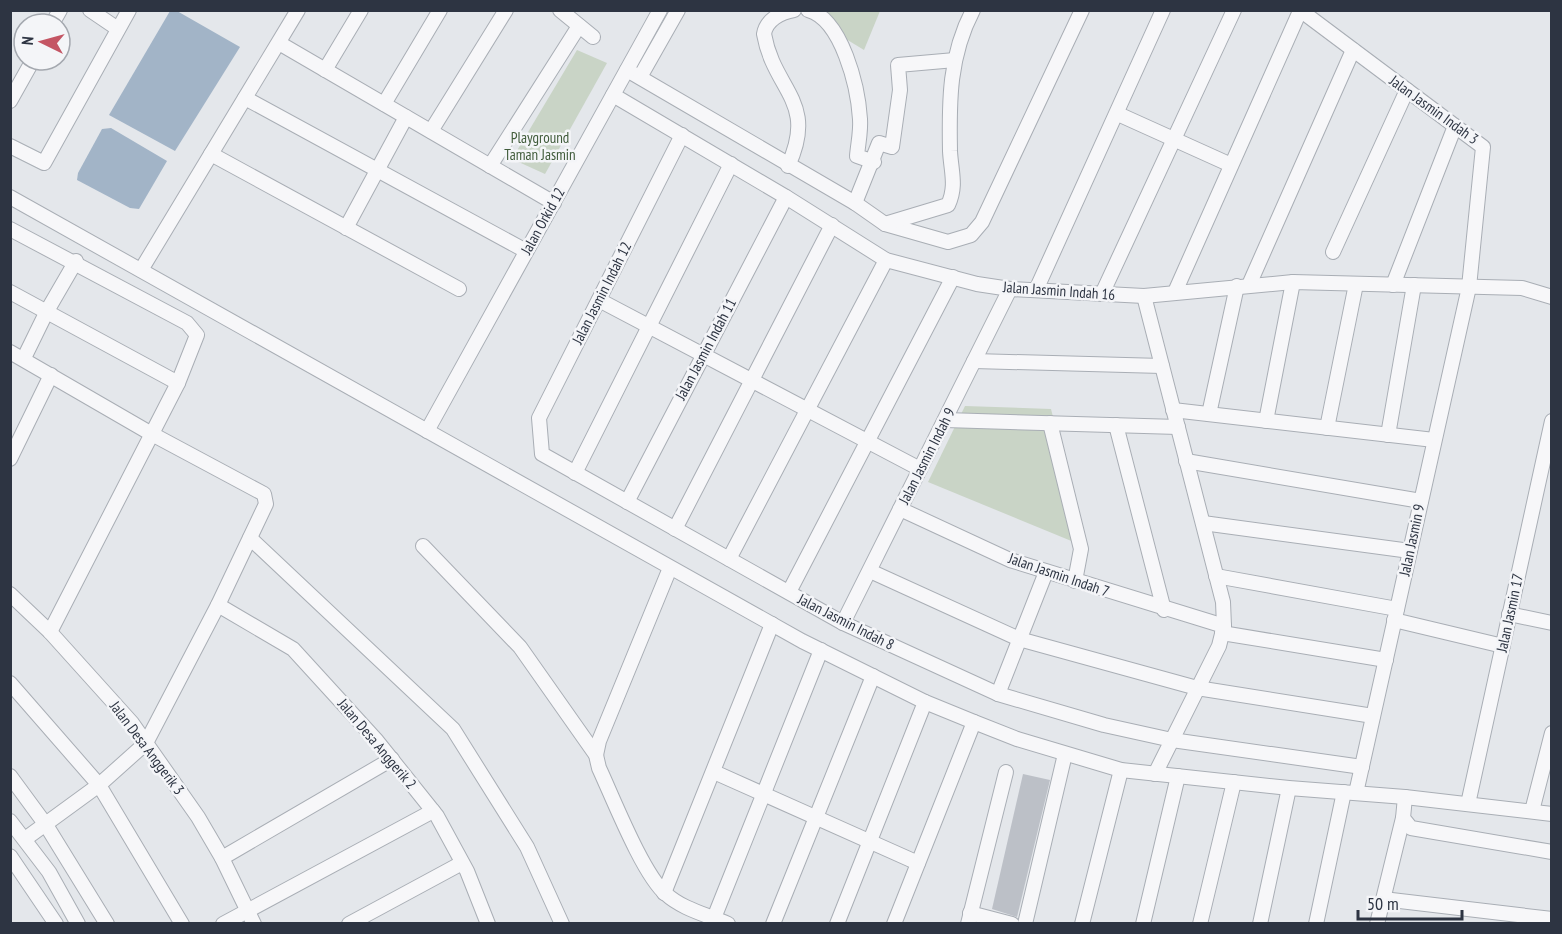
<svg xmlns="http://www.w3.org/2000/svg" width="1562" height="934" font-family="'PT Sans Narrow',sans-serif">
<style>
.green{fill:#c9d4c6}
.water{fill:#a2b4c7}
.building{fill:#bcc0c7}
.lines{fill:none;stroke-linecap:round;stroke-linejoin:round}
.minor-casing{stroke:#a9aeb5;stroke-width:16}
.minor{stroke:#f7f7f9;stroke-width:14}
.labels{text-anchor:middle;stroke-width:5;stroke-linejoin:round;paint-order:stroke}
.street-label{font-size:15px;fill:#2d3442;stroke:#f4f5f8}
.park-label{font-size:15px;fill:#415c3b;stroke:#f4f5f8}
</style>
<rect width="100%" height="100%" fill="#e4e7eb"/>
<!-- green -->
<g class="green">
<path d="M800,11H880L864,50Z"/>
<path d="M577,50L607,63L545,174L512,159Z"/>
<path d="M965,406L1051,409L1086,547L928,482Z"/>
</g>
<!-- water -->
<g class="water">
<path d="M170,11H177L240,47L175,151L109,115Z"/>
<path d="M111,128L167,161L139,209L130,208L77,180L78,173L102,129Z"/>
</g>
<!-- building -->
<path class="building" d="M1023,774L1050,780L1017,917L992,909Z"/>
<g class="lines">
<!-- minor casing -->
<g class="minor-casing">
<g id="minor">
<path d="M90,10L118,29"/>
<path d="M560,10L593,37"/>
<path d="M808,10C842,19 858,87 860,119C861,131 858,144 857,156L874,162"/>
<path d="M1300,10L1483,147L1469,287L1356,793"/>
<path d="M52,24L60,10"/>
<path d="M279,43L554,203"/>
<path d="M325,70L361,10"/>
<path d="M627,70L855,203L885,224L948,242L971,235L982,222L1082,10"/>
<path d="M640,77L678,10"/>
<path d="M613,95L786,197L886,260L977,284L1010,289L1144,296L1293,282L1522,288L1552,297"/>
<path d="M245,98L526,251"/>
<path d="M10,101L33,60"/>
<path d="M384,104L440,10"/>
<path d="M1118,114L1231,165"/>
<path d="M431,131L506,10"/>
<path d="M682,135L539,418L542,454L843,623L998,694L1104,725L1172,740L1362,767"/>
<path d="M10,146L44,163L129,10"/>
<path d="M211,154L459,289"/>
<path d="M490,166L579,26"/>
<path d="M788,166C818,101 774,91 764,34C766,20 781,12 794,10"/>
<path d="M10,197L802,641L925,702L974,722L1017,739L1121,770L1289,788L1405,797L1552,814"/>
<path d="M855,203L879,143L892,147L900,90L898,65L955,60"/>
<path d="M885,224L948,205C957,186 951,171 950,151C949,101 949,56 973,10"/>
<path d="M346,228L406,117"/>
<path d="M10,229L187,323L197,335L178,383L50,632"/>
<path d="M1333,252L1407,90"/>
<path d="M141,270L298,10"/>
<path d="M1249,285L1353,50"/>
<path d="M1393,285L1455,126"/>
<path d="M1036,290L1163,10"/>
<path d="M10,292L178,383"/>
<path d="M1175,292L1300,11"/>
<path d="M1102,294L1234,10"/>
<path d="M1144,296L1223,602L1224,626L1219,646L1155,774"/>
<path d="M599,300L920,469"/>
<path d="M10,352L150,433L264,494L266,504L218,605L146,743L99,785L25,839"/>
<path d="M24,358L47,311L76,261"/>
<path d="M974,361L1162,366"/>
<path d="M1173,410L1434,440"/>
<path d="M1209,414L1237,286"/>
<path d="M945,420L1178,427"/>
<path d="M1266,421L1293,282"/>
<path d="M1050,423L1081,549L1075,581"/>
<path d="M1116,425L1164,610"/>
<path d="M1327,428L1356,284"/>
<path d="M427,431L660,10"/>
<path d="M1388,435L1414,285"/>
<path d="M10,459L51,375"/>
<path d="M1186,461L1421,501"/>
<path d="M575,473L731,164"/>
<path d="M627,502L786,197"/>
<path d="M900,509L1010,560L1224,626"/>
<path d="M1203,523L1410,551"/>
<path d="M675,529L832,225"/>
<path d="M250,538L453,729L527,847L562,924"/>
<path d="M423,546L520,647L596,755L599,768C613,798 643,875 666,894C682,909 708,915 728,924"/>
<path d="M729,559L886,260"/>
<path d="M870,571L1019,639L1197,688L1373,716"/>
<path d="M1216,576L1397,609"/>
<path d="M789,592L953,277"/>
<path d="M10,594L50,632L132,723L198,817L222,858L254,924"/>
<path d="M218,605L293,649L377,741L437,816L467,871L488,924"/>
<path d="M1509,614L1552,623"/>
<path d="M1394,620L1503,646"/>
<path d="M843,623L1010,289"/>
<path d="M1222,633L1386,660"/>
<path d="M10,683L99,785L182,924"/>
<path d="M998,694L1046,572"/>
<path d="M596,755L599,741L670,568"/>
<path d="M714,772L918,863"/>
<path d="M10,776L46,825L107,924"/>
<path d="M1405,797L1403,818L1411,828L1552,852"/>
<path d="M1468,804L1552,421"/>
<path d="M1532,811L1552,733"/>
<path d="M10,821L49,872L78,924"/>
<path d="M10,856L56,924"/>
<path d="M222,858L392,759"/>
<path d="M664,893L772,624"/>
<path d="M1383,899L1552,919"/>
<path d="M970,913L1012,924"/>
<path d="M714,918L821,650"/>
<path d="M223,924L433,811"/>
<path d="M349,924L462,863"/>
<path d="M773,924L873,676"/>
<path d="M837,924L925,702"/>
<path d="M894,924L974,722"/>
<path d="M968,924L1006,772"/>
<path d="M1025,924L1065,754"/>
<path d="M1082,924L1121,770"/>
<path d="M1143,924L1178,776"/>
<path d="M1200,924L1234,782"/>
<path d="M1260,924L1289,788"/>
<path d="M1316,924L1344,792"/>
<path d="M1377,924L1403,818"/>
</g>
</g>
<!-- minor -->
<use href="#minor" class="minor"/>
</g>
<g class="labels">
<!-- street labels -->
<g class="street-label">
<text transform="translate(1434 110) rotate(36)" y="5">Jalan Jasmin Indah 3</text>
<text transform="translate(543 221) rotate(-61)" y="5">Jalan Orkid 12</text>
<text transform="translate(1059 291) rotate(4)" y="5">Jalan Jasmin Indah 16</text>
<text transform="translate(602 293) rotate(-63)" y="5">Jalan Jasmin Indah 12</text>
<text transform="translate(706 349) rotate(-62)" y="5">Jalan Jasmin Indah 11</text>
<text transform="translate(927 456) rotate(-63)" y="5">Jalan Jasmin Indah 9</text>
<text transform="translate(1412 540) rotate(-78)" y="5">Jalan Jasmin 9</text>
<text transform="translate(1059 575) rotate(19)" y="5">Jalan Jasmin Indah 7</text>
<text transform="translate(1510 613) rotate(-78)" y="5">Jalan Jasmin 17</text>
<text transform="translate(846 622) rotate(27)" y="5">Jalan Jasmin Indah 8</text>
<text transform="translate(377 744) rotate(50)" y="5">Jalan Desa Anggerik 2</text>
<text transform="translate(147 748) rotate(53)" y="5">Jalan Desa Anggerik 3</text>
</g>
<!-- park labels -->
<g class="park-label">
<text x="540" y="143">Playground<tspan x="540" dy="17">Taman Jasmin</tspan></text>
</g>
</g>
<!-- border -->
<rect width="1562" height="934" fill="none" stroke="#2d3442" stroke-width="24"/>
<!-- north arrow -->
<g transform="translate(42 42) rotate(275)"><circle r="28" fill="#f4f5f8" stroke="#a4a8af" stroke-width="1.5"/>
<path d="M0-4.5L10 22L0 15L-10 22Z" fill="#c45564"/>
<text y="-9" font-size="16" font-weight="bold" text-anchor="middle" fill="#2d3442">N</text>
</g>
<!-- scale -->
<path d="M1358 910v9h104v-9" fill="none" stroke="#2d3442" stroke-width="3"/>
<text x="1367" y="910" font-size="18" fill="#2d3442" stroke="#f4f5f8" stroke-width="4.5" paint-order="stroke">50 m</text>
</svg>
